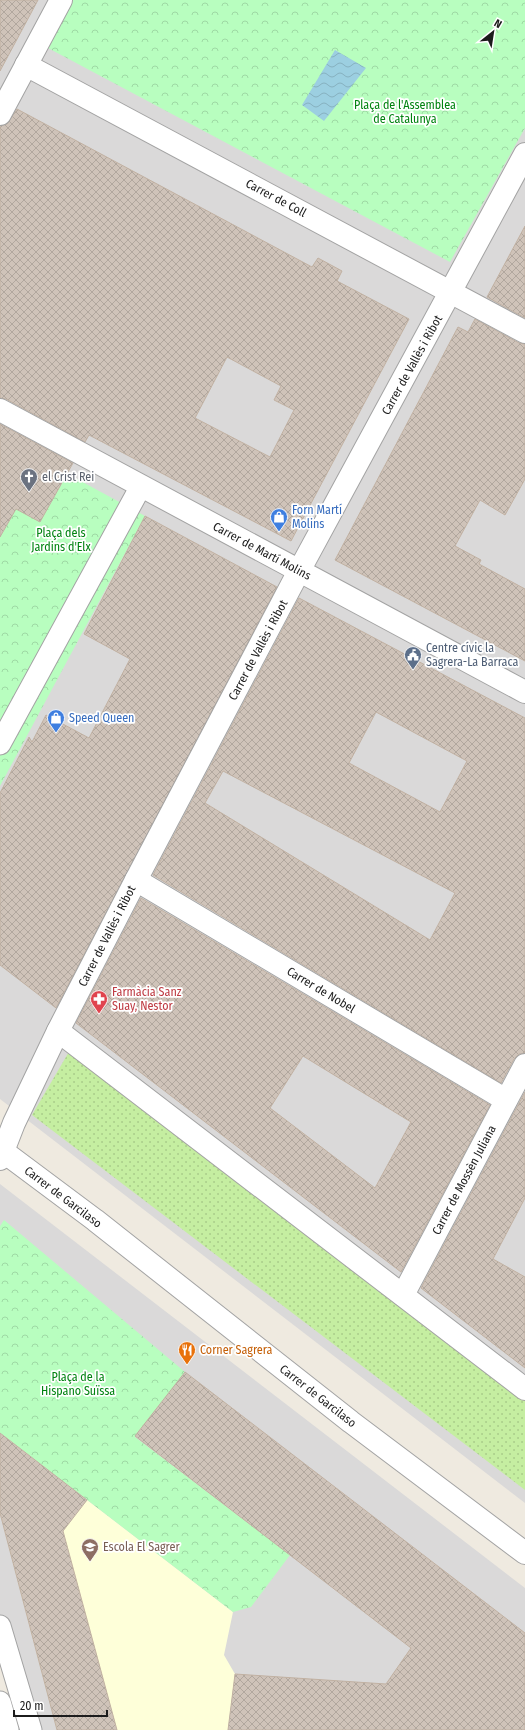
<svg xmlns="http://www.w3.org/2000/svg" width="525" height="1730" font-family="'Fira Sans Condensed',sans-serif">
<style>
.residential{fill:#dad9d9}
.education{fill:#feffd9}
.grass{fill:url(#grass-dots)}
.park{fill:url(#park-crowns)}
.water{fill:url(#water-waves)}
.building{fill:url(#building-cross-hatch);stroke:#c1b1a2;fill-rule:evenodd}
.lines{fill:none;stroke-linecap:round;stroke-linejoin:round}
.pedestrian-casing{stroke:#a3a3a3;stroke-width:23}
.minor-casing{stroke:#a3a3a3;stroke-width:24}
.tertiary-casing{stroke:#a3a3a3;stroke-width:24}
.pedestrian{stroke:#fff;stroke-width:21}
.minor{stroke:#fff;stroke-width:22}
.tertiary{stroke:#fff;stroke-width:22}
.labels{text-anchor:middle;stroke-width:3.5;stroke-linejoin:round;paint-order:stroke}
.park-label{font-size:12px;fill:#018310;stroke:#fff}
.street-label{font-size:12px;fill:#1c1c1c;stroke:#fff}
.worship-label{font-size:12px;fill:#5b616d;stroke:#fff;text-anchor:start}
.shop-label{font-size:12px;fill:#366cbe;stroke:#fff;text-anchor:start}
.service-label{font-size:12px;fill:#4e5e75;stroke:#fff;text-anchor:start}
.health-label{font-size:12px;fill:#be3a42;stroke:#fff;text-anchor:start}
.food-label{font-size:12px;fill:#c56008;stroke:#fff;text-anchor:start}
.education-label{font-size:12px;fill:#785e54;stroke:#fff;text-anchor:start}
</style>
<defs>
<pattern id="grass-dots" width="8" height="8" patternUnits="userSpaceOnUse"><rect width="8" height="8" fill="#c5eea1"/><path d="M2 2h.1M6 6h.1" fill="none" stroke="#a9cc8a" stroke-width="1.8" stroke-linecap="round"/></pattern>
<pattern id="park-crowns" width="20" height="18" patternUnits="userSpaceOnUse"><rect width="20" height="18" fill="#b8febf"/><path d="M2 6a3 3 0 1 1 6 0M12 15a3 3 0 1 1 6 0" fill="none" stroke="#9ed9a4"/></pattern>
<pattern id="water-waves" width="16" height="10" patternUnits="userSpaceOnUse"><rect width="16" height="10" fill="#9ccfe1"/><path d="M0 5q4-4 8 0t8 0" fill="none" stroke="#86b1c0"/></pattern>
<pattern id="building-cross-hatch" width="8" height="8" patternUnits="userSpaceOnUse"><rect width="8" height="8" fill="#cfc3b9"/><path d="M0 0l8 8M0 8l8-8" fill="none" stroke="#b1a79e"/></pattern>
</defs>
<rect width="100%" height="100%" fill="#efeae0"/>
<!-- residential -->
<g class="residential">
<path d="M0,0H525V1503L0,1099Z"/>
<path d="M0,1184L525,1588V1730H27L0,1642Z"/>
</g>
<!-- education -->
<path class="education" d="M0,1433L233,1612L224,1655L235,1674L228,1730H57L0,1513Z"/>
<!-- grass -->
<path class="grass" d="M70,1050L525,1400V1490L32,1115Z"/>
<!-- park -->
<g class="park">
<path d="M73,0H525V128L450,262L48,48Z"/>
<path d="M0,437L145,516L0,786Z"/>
<path d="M4,1220L185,1372L135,1437L290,1555L251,1607L233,1612L0,1433V1226Z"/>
</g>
<!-- water -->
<path class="water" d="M335,50L366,68L324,121L302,105Z"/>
<!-- building -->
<g class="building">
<path d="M0,0H38L0,71Z"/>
<path d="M17,109L312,267L318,258L342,271L337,281L409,319L291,541L89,435L85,442L6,399L0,398V126L7,124ZM227,357L281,386L274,400L294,410L270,457L195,418Z"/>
<path d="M525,226V318L487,297Z"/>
<path d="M475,319L519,343L525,344V479L505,515L480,500L455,546L481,560L479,564L525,589V661L335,560L458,327L468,332Z"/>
<path d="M0,424L73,463L40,522L16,509L0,537Z"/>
<path d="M145,516L277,587L56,1008L0,965V793L29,737L32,742L46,715L89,738L130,659L84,634Z"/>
<path d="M299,598L525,718V1053L519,1054L514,1059L501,1083L153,875ZM376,712L467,761L440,812L349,763ZM223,771L455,893L430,940L205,803Z"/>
<path d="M141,898L490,1105L401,1272L76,1023ZM303,1056L411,1122L375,1188L270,1108Z"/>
<path d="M525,1092V1198L493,1259L525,1277V1368L421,1288Z"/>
<path d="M185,1372L525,1633V1730H228L235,1674L386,1684L411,1648L135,1436Z"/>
<path d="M0,1433L87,1500L63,1531L117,1730H57L0,1513Z"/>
</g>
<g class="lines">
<!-- pedestrian casing -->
<g class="pedestrian-casing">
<g id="pedestrian">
<path d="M0,744L141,486"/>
<path d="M0,1626L31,1730"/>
<path d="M0,1702L8,1730"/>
</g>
</g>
<!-- minor casing -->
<g class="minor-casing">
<g id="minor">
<path d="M26,65L525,332"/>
<path d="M0,114L61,0"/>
<path d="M0,410L525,692"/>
<path d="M136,880L506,1100"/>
<path d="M58,1031L525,1389"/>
<path d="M0,1159L14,1123L58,1031L136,880L299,571L525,154"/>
<path d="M403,1295L525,1065"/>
</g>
</g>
<!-- tertiary casing -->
<g class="tertiary-casing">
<path id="tertiary" d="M0,1149L95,1220L351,1422L525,1553"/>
</g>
<!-- pedestrian -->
<use href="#pedestrian" class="pedestrian"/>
<!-- minor -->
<use href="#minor" class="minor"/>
<!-- tertiary -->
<use href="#tertiary" class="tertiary"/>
</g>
<!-- icons -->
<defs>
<g id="church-pin" transform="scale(0.9)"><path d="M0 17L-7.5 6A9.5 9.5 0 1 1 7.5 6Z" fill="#6b7280" stroke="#fff"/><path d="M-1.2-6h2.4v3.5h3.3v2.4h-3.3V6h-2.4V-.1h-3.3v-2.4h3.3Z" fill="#fff"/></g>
<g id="shop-pin" transform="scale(0.9)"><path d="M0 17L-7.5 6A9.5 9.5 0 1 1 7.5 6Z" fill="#3f7fe0" stroke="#fff"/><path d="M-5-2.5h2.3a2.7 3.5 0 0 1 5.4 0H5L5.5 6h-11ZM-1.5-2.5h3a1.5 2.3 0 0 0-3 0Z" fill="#fff"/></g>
<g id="civic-pin" transform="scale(0.9)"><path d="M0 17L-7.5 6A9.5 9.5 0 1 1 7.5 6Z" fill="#5c6f8a" stroke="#fff"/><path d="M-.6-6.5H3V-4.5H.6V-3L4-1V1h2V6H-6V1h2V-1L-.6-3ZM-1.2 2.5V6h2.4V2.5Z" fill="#fff"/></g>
<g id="pharmacy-pin" transform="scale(0.9)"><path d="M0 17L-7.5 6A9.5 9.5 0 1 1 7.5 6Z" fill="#e0444e" stroke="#fff"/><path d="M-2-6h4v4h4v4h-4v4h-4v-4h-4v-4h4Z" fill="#fff"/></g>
<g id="restaurant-pin" transform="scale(0.9)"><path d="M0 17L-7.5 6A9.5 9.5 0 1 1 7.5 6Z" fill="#e8710a" stroke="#fff"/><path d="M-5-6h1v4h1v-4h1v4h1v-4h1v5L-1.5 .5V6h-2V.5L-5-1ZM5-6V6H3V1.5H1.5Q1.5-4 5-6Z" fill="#fff"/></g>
<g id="school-pin" transform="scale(0.9)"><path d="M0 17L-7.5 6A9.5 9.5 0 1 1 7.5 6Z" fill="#8d6e63" stroke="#fff"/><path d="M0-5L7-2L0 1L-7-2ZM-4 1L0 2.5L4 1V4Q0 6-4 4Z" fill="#fff"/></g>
</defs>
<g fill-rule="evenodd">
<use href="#church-pin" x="29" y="477"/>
<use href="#shop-pin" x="279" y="517"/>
<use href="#civic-pin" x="413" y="655"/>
<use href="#shop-pin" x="56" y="718"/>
<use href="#pharmacy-pin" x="99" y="999"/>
<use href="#restaurant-pin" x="187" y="1350"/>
<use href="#school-pin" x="90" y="1547"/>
</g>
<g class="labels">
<!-- park labels -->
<g class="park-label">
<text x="405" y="109">Plaça de l'Assemblea<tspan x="405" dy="14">de Catalunya</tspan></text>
<text x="61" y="537">Plaça dels<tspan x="61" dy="14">Jardins d'Elx</tspan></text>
<text x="78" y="1381">Plaça de la<tspan x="78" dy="14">Hispano Suïssa</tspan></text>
</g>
<!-- street labels -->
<g class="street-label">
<text transform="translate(276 198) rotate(28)" y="4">Carrer de Coll</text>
<text transform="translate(412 365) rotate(-61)" y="4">Carrer de Vallès i Ribot</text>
<text transform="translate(262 551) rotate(28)" y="4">Carrer de Martí Molins</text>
<text transform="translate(258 650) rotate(-62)" y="4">Carrer de Vallès i Ribot</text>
<text transform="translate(107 936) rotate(-63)" y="4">Carrer de Vallès i Ribot</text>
<text transform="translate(321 990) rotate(31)" y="4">Carrer de Nobel</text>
<text transform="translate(464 1180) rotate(-62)" y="4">Carrer de Mossèn Juliana</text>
<text transform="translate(63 1197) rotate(37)" y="4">Carrer de Garcilaso</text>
<text transform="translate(318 1396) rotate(38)" y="4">Carrer de Garcilaso</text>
</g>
<!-- worship labels -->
<g class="worship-label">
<text x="42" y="481">el Crist Rei</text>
</g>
<!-- shop labels -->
<g class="shop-label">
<text x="292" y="514">Forn Martí<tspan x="292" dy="14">Molins</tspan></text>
<text x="69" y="722">Speed Queen</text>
</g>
<!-- service labels -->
<g class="service-label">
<text x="426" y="652">Centre cívic la<tspan x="426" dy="14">Sagrera-La Barraca</tspan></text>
</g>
<!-- health labels -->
<g class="health-label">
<text x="112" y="996">Farmàcia Sanz<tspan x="112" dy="14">Suay, Nestor</tspan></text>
</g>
<!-- food labels -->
<g class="food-label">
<text x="200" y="1354">Corner Sagrera</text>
</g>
<!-- education labels -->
<g class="education-label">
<text x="103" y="1551">Escola El Sagrer</text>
</g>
</g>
<!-- north arrow -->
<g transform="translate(493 32) rotate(30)" stroke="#ffffff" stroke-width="3" paint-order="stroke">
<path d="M0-3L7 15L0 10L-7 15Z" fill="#1c1c1c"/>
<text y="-6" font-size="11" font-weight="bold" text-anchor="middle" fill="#1c1c1c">N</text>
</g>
<!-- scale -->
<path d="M14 1710v6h93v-6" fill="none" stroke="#1c1c1c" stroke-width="2"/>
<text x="20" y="1710" font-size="12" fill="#1c1c1c" stroke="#ffffff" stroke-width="3" paint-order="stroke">20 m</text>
</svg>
